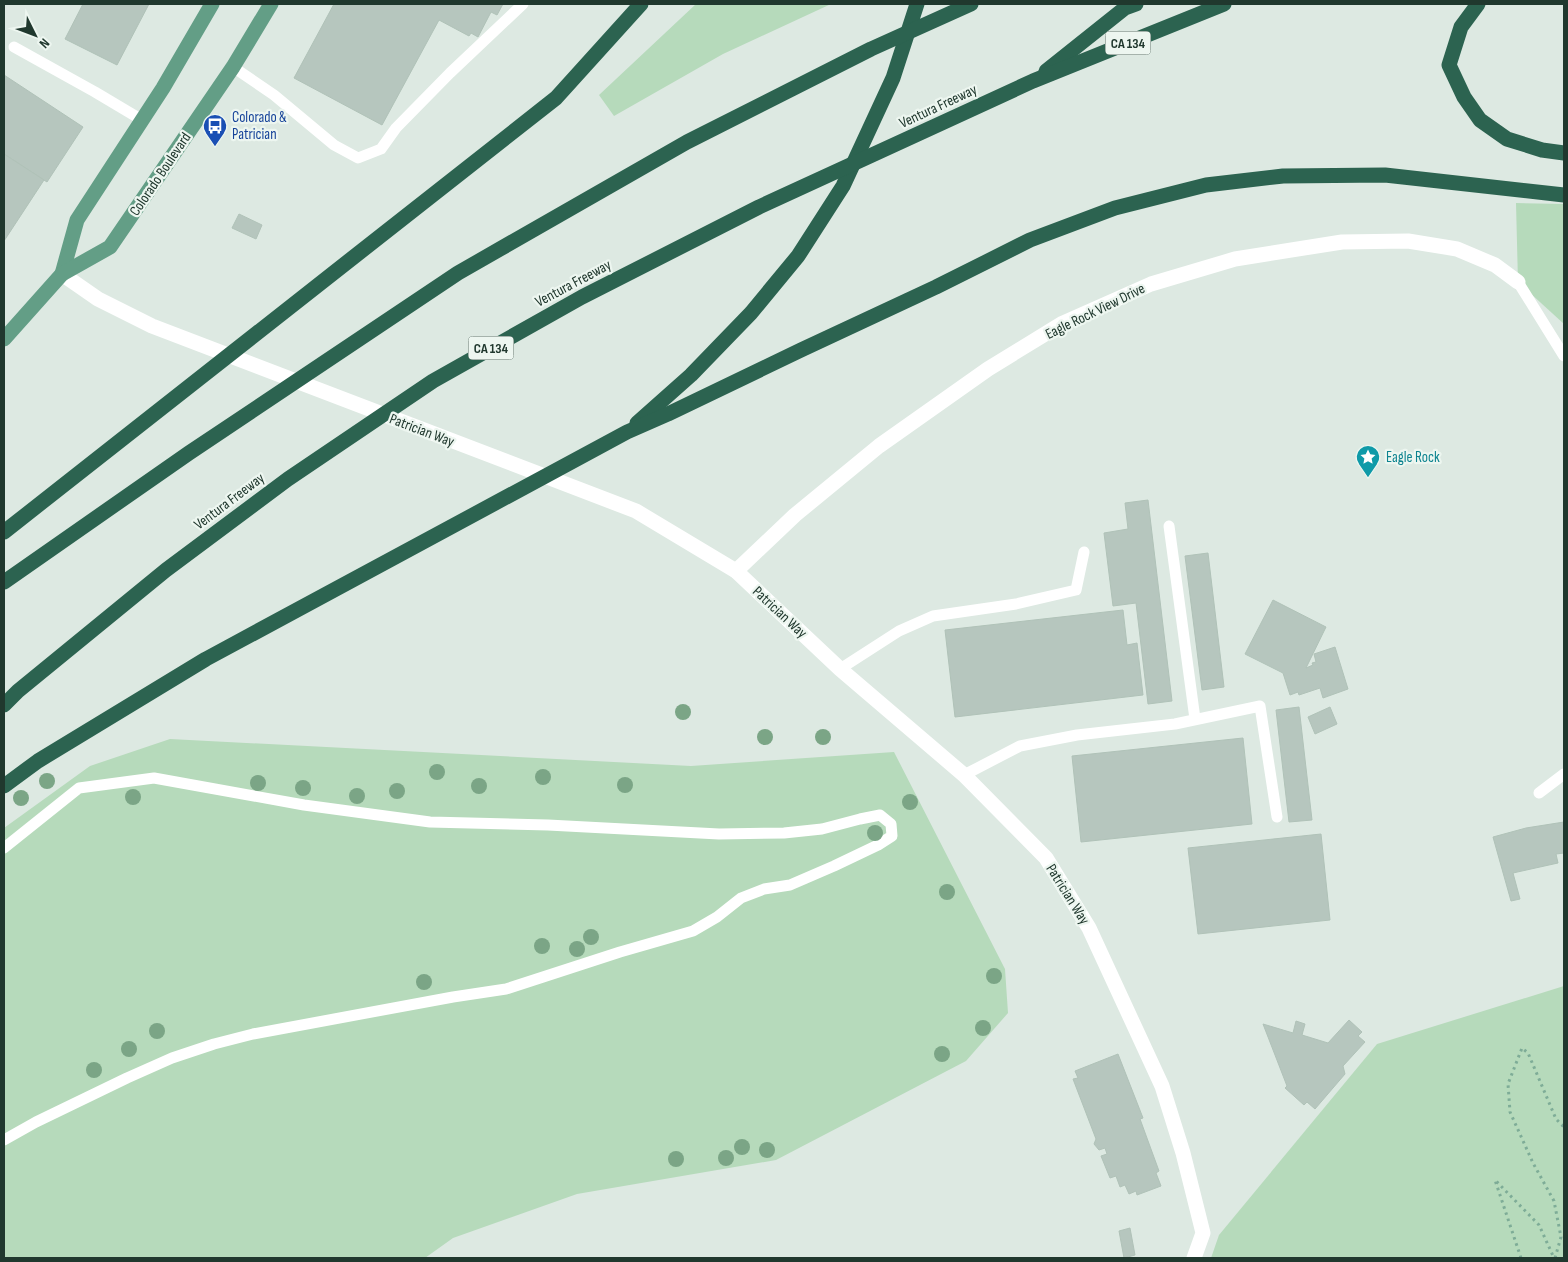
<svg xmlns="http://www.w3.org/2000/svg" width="1568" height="1262" font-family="'Sofia Sans Condensed',sans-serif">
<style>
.green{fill:#b6dabb}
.building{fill:#b6c6be;stroke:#b0c2b8}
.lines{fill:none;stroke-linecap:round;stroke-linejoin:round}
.path{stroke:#7eac97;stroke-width:3;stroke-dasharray:2.5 4;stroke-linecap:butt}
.lane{stroke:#fff;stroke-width:11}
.street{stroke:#fff;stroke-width:15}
.primary{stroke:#639e86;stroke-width:15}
.highway{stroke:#2c6350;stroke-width:15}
.tree{fill:#7ba586}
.labels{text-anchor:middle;stroke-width:4.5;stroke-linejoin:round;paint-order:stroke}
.shield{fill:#edf6f0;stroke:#5e7168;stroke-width:1}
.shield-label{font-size:14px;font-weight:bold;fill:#20382e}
.street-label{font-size:15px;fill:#20382e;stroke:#edf6f0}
.transit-label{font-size:15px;fill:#164399;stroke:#edf6f0;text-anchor:start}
.culture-label{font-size:15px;fill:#0d838f;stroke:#edf6f0;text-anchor:start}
</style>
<rect width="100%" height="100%" fill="#dde9e2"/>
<!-- green -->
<g class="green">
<path d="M696,4H831L723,54L614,116L599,95Z"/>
<path d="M1516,203L1564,204V324L1518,282Z"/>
<path d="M170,739L691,766L894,752L1005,969L1008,1013L966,1061L776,1160L577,1194L453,1238L425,1258H4V828L90,766Z"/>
<path d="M1564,986V1258H1211L1219,1235L1377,1044Z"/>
</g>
<!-- building -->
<g class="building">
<path d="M83,4H149L117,65L65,39Z"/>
<path d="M334,4H503L497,15L491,12L478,37L471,33L469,36L439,20L382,125L294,78Z"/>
<path d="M4,75L83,127L47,182L4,154Z"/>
<path d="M4,154L44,180L4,241Z"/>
<path d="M239,214L262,225L256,239L232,228Z"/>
<path d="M1148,500L1172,701L1148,704L1136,603L1113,606L1104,533L1128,529L1125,503Z"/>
<path d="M1208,553L1224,687L1202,690L1185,556Z"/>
<path d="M1273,600L1326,627L1306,668L1313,665L1312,663L1316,662L1314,654L1335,647L1348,689L1323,698L1320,688L1299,695L1298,692L1290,695L1283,673L1245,654Z"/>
<path d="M1123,610L1127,645L1137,643L1143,695L955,717L945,630Z"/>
<path d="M1299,707L1312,820L1289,822L1276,710Z"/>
<path d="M1330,707L1337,724L1315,734L1308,717Z"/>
<path d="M1243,738L1252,824L1081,842L1072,756Z"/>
<path d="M1564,822V853L1556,854L1558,863L1513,873L1520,899L1511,901L1493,837L1526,828Z"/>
<path d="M1321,834L1330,920L1198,934L1188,848Z"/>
<path d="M1349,1020L1362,1032L1358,1036L1365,1042L1343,1066L1345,1074L1315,1109L1307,1102L1304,1105L1285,1088L1287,1086L1263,1024L1293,1033L1296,1021L1305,1024L1302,1035L1328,1043Z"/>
<path d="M1118,1054L1143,1118L1140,1119L1159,1171L1156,1173L1161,1186L1137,1195L1136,1191L1129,1194L1125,1185L1120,1187L1116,1176L1110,1178L1101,1156L1107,1154L1105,1148L1099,1150L1094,1144L1096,1139L1073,1079L1078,1078L1075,1071Z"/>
<path d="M1130,1228L1135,1255L1124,1258L1119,1231Z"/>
</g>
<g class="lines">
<!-- path -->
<g class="path">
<path d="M1521,1258L1495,1180L1539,1225L1554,1258"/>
<path d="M1555,1258L1561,1237L1554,1201L1533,1163L1510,1112L1508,1084L1522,1048L1528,1053L1556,1119L1564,1127"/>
</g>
<!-- lane -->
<g class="lane">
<path d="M14,47L95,92L142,120"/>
<path d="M233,67L274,95L334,145L358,158L381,149L396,128L450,73L523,4"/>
<path d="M1518,282L1564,356"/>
<path d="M1169,526L1195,719"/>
<path d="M840,669L899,631L933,616L1016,604L1076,590L1084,552"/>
<path d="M964,775L1020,746L1077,735L1175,724L1260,706L1277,817"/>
<path d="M1539,793L1564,774"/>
<path d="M4,848L79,788L154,778L304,805L430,822L548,825L719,834L784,833L822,829L860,819L880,815L891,824L892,836L878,845L834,866L790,885L764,889L741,898L717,917L693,931L620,952L506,989L453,997L253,1034L214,1044L172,1058L127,1078L36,1122L4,1140"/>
</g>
<!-- street -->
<g class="street">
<path d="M62,274L98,299L152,326L636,511L736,571L840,669L964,775L1046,858L1089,928L1162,1086L1183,1153L1203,1233L1194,1258"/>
<path d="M736,571L795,515L879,446L988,369L1063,323L1151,284L1235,259L1342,242L1408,241L1457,249L1495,265L1518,282"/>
</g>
<!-- primary -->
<g class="primary">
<path d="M62,274L77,220L163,88L212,4"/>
<path d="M4,339L62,274L110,247L233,67L271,4"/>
</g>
<!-- highway -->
<g class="highway">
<path d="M1478,4L1461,27L1449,65L1464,97L1480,120L1507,139L1542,150L1564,153"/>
<path d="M1046,71L1125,8L1136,4"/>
<path d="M637,423L691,375L751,313L798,256L843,186L893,78L917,4"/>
<path d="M4,532L556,98L641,4"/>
<path d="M4,582L189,453L458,273L687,142L871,49L971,4"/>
<path d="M4,705L18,691L166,570L288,479L433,381L582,297L759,207L1033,81L1224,4"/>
<path d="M4,786L38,761L206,659L627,432L668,414L801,350L936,287L1030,240L1115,208L1206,185L1283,176L1385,175L1564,195"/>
</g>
</g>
<!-- trees -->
<g class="tree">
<circle cx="683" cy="712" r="8"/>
<circle cx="765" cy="737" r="8"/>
<circle cx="823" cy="737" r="8"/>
<circle cx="437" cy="772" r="8"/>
<circle cx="543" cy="777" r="8"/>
<circle cx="47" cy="781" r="8"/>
<circle cx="258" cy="783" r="8"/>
<circle cx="625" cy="785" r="8"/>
<circle cx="479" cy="786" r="8"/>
<circle cx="303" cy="788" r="8"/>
<circle cx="397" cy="791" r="8"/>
<circle cx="357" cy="796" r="8"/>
<circle cx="133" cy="797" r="8"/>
<circle cx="21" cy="798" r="8"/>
<circle cx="910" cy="802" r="8"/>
<circle cx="875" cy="833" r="8"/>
<circle cx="947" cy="892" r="8"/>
<circle cx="591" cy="937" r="8"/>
<circle cx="542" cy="946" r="8"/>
<circle cx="577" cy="949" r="8"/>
<circle cx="994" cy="976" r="8"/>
<circle cx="424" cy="982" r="8"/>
<circle cx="983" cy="1028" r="8"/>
<circle cx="157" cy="1031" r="8"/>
<circle cx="129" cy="1049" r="8"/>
<circle cx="942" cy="1054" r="8"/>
<circle cx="94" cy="1070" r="8"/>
<circle cx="742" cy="1147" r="8"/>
<circle cx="767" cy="1150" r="8"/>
<circle cx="726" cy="1158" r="8"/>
<circle cx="676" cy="1159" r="8"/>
</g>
<!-- icons -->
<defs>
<g id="bus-pin" transform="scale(1.25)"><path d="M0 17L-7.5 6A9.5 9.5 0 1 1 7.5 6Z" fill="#1a4fb4" stroke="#edf6f0"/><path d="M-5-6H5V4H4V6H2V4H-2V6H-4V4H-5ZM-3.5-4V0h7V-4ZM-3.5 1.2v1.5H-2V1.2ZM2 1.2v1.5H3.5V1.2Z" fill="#fff"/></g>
<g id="sight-pin" transform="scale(1.25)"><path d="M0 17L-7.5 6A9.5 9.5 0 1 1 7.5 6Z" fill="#0f9aa8" stroke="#edf6f0"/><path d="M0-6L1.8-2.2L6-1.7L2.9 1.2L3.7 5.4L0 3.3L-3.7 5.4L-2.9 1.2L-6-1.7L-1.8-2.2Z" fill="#fff"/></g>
</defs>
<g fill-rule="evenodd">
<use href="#bus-pin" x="215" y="126"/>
<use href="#sight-pin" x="1368" y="457"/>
</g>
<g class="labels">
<!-- shield labels -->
<g class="shield">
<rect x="1105.5" y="31.5" width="45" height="23" rx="4"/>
<rect x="468.5" y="336.5" width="45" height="23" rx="4"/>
</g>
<g class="shield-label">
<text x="1128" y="48">CA 134</text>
<text x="491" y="353">CA 134</text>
</g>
<!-- street labels -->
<g class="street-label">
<text transform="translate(938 106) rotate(-25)" y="5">Ventura Freeway</text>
<text transform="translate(160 174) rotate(-56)" y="5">Colorado Boulevard</text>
<text transform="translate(573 283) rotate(-28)" y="5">Ventura Freeway</text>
<text transform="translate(1095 311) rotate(-26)" y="5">Eagle Rock View Drive</text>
<text transform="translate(422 430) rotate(21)" y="5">Patrician Way</text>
<text transform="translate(229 501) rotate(-37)" y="5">Ventura Freeway</text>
<text transform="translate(780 612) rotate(43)" y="5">Patrician Way</text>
<text transform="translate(1068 894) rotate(58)" y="5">Patrician Way</text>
</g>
<!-- transit labels -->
<g class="transit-label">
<text x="232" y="122">Colorado &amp;<tspan x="232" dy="17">Patrician</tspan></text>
</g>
<!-- culture labels -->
<g class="culture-label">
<text x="1386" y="462">Eagle Rock</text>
</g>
</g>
<!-- border -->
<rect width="1568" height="1262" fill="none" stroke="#20382e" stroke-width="10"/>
<!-- north arrow -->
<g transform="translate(35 35) rotate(132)" stroke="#edf6f0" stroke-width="4" paint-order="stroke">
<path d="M0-4L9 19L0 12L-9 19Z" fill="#20382e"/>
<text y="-8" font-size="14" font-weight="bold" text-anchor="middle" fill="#20382e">N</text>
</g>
</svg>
